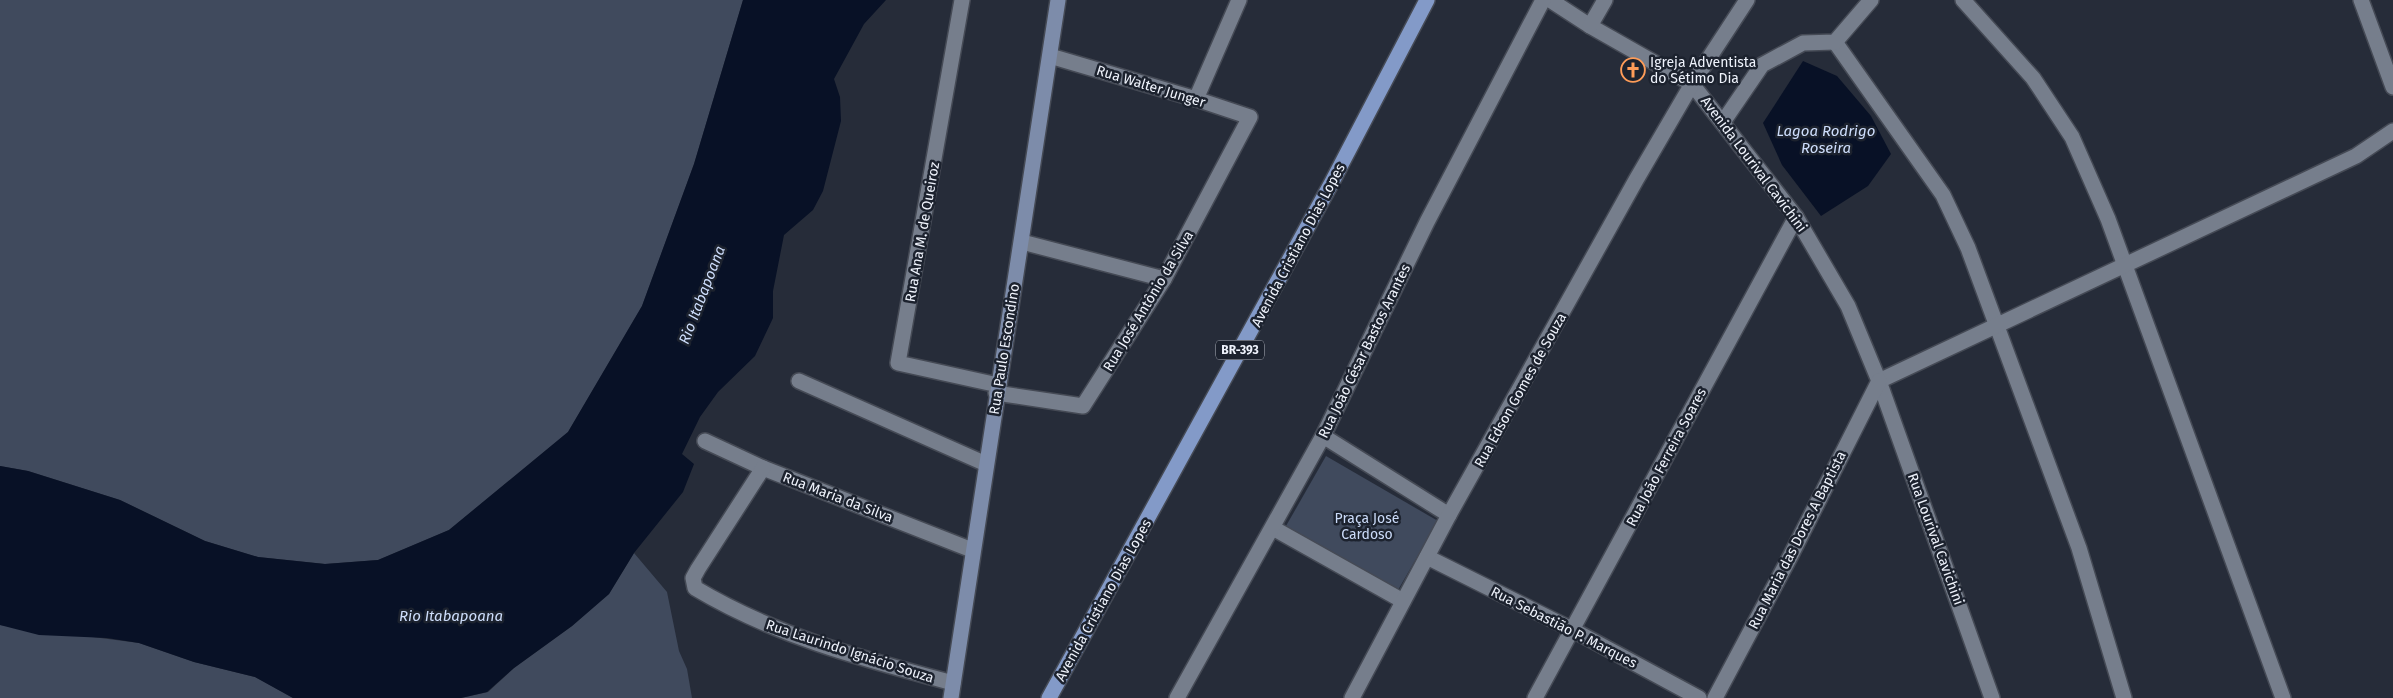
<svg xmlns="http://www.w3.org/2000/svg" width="2393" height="698" font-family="'Fira Sans',sans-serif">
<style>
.green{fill:#404a5d}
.water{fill:#081126}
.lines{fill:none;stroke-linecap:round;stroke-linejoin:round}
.street-casing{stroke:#454a55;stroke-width:18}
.secondary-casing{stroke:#454a55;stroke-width:18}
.primary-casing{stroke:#454a55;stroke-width:18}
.street{stroke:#767e8c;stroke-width:15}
.secondary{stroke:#7d8caa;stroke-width:15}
.primary{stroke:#839ac8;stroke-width:15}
.labels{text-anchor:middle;stroke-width:5;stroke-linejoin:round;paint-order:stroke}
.shield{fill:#1c222e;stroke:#b0b4be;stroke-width:1}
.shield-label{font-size:12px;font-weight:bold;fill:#eff3fc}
.poi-label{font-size:14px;fill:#eff3fc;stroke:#1c222e;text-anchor:start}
.street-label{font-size:14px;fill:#eff3fc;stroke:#1c222e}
.park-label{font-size:14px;fill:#cbdbf9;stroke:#1c222e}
.water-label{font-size:15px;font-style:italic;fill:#cedefc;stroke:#1c222e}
</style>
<rect width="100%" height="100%" fill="#262c39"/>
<!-- green -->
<g class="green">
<path d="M0,0H743L694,164L642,306L568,432L449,530L378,560L325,564L258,557L205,541L120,500L28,471L0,466Z"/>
<path d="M1326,456L1438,521L1398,590L1286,526Z"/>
<path d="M634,553L667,592L679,651L687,669L692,698H461L488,692L514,668L572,626L609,594Z"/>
<path d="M0,625L139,643L194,662L255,677L293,698H0Z"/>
</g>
<!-- water -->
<g class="water">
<path d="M743,0H886L864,24L834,79L840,97L841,121L823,191L813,210L784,235L773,291V318L755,356L718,392L700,417L682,454L694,464L683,492L634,553L609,594L572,626L514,668L487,692L461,698H293L255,677L194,662L139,643L107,638L39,635L0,625V466L28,471L120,500L205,541L258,557L325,564L378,560L449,530L568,432L642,306L694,164Z"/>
<path d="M1803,61L1837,76L1871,116L1891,154L1868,186L1821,216L1782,165L1763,123Z"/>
</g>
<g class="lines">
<!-- street casing -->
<g class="street-casing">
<g id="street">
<path d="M962,0L898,363L998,385"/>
<path d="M1550,0L1590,26L1692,84L1796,217L1848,306L1879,381L1992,698"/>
<path d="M1963,0L2033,78L2072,137L2108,219L2283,698"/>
<path d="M2361,0L2393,87"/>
<path d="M1590,26L1605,0"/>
<path d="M1835,42L1943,195L1968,248L2079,548L2124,698"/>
<path d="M1196,99L1239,0"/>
<path d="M1723,122L1762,65L1803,43L1835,42L1871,0"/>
<path d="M1022,242L1164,279"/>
<path d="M799,381L986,464"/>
<path d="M1879,381L2356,156L2393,131"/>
<path d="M996,393L1083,406L1164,279L1250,117L1196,99L1050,56"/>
<path d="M1323,436L1449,515"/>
<path d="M705,441L763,468L972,550"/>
<path d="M763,468L698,569L693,578L695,588C775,636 863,659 953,683"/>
<path d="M1273,528L1403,601"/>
<path d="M1427,557L1573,630L1699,698"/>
<path d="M1177,698L1323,436L1427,222L1543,0"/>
<path d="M1352,698L1449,515L1636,180L1692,84L1747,0"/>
<path d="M1535,698L1796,217"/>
<path d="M1715,698L1791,555L1879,381"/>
</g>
</g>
<!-- secondary casing -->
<g class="secondary-casing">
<path id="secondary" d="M951,698L1058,0"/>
</g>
<!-- primary casing -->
<g class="primary-casing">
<path id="primary" d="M1049,698L1332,182L1427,0"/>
</g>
<!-- street -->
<use href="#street" class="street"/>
<!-- secondary -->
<use href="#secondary" class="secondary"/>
<!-- primary -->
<use href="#primary" class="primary"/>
</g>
<!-- icons -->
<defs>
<g id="church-ring" transform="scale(1.25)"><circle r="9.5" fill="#1c222e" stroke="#fe9c58" stroke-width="1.5"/><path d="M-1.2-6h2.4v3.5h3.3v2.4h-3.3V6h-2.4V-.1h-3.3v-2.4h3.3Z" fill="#fe9c58"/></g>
</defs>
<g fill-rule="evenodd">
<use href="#church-ring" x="1633" y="70"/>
</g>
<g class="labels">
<!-- shield labels -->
<rect class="shield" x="1216" y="340.5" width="48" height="19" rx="4"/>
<g class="shield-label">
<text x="1240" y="354">BR-393</text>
</g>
<!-- poi labels -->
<g class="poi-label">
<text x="1650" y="67">Igreja Adventista<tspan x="1650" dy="16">do Sétimo Dia</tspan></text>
</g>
<!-- street labels -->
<g class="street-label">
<text transform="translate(1151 86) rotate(17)" y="5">Rua Walter Junger</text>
<text transform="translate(1754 164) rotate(53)" y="5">Avenida Lourival Cavichini</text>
<text transform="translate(922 232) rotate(-80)" y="5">Rua Ana M. de Queiroz</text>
<text transform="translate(1298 245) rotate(-62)" y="5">Avenida Cristiano Dias Lopes</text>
<text transform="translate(1148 301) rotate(-59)" y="5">Rua José Antônio da Silva</text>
<text transform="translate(1004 349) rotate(-81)" y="5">Rua Paulo Escondino</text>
<text transform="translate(1364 351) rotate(-64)" y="5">Rua João César Bastos Arantes</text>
<text transform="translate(1520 390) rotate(-61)" y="5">Rua Edson Gomes de Souza</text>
<text transform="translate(1666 457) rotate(-62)" y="5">Rua João Ferreira Soares</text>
<text transform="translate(838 497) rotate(21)" y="5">Rua Maria da Silva</text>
<text transform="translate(1936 539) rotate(70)" y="5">Rua Lourival Cavichini</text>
<text transform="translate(1797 540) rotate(-63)" y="5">Rua Maria das Dores A Baptista</text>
<text transform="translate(1103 600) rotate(-61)" y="5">Avenida Cristiano Dias Lopes</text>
<text transform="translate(1564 627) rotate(27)" y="5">Rua Sebastião P. Marques</text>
<text transform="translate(850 651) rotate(18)" y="5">Rua Laurindo Ignácio Souza</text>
</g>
<!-- park labels -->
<g class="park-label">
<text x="1367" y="523">Praça José<tspan x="1367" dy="16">Cardoso</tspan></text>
</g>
<!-- water labels -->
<g class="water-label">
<text x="1826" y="136">Lagoa Rodrigo<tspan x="1826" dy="17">Roseira</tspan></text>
<text transform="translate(702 295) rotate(-69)" y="5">Rio Itabapoana</text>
<text x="451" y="621">Rio Itabapoana</text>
</g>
</g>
</svg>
